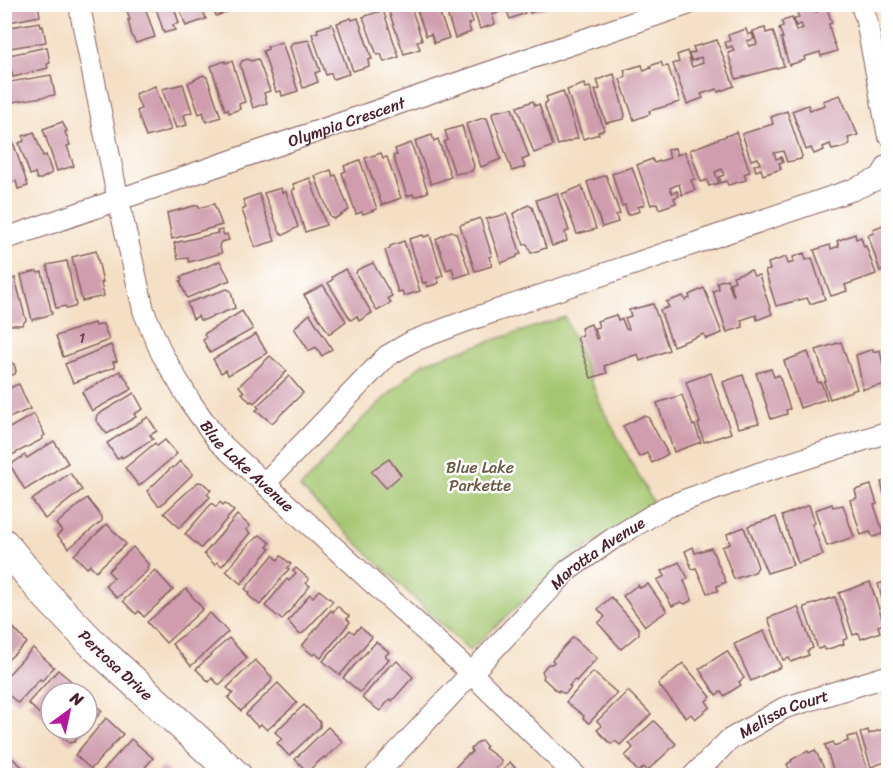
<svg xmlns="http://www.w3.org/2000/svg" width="893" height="780" font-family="Sriracha,sans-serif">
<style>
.green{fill:#a4c66f;stroke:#77724d;stroke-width:1.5}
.building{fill:#cf9dad}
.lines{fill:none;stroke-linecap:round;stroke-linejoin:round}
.street-casing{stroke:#866261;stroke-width:23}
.secondary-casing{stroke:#866261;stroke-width:32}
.street{stroke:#fff;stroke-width:21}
.secondary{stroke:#fff;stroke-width:30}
.labels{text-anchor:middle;stroke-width:5;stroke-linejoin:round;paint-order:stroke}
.number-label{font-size:14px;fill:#6b3e4c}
.street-label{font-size:16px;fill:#4a1f2b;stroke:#fff}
.park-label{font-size:16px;fill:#6a5943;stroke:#fff}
</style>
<rect width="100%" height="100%" fill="#fff"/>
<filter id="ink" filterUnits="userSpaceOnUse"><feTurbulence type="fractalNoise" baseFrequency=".0167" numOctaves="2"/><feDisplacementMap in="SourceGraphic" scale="12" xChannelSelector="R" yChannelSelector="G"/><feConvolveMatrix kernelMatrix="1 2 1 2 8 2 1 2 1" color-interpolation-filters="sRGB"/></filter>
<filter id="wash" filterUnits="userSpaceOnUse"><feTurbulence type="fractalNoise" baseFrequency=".008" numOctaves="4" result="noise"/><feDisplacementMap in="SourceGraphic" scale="24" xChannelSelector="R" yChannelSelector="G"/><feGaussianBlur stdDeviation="1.35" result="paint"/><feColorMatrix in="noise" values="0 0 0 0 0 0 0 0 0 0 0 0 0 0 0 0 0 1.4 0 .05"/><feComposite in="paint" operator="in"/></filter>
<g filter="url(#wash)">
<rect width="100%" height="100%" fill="#f4dfc4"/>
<!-- green -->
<path class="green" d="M565,317L602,408L654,504L569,559L469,651L300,488L365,416L423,363Z"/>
<g id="blocks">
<!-- building -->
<g class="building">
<path d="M4,4H38L40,16L4,23Z"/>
<path d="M125,4H144L155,37L136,43L132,36L128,20H130Z"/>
<path d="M150,4H173L179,23L173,25L175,30L164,33L156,8L152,10Z"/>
<path d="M178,4H201L206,19L186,26Z"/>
<path d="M212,4H230V5L224,7L227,12L216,16Z"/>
<path d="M401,4H410L422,40L417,41L420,49L404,54L388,9Z"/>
<path d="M415,4H436L449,38L434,43L431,34L426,36Z"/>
<path d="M444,4H467L473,22L468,24L471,32L455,38Z"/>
<path d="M500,4H522L525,13L510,19L507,11L503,12Z"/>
<path d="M528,4H545L546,8L530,13Z"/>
<path d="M474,5H495L498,13L492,15L495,24L480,29L474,11L476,10Z"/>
<path d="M815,6L816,12L827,8L832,23L829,24L831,34L837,51L821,56L820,52L804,57L805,60L789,65L781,38H783L779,28L783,26L782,21L792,18L796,31L803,28L801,24L796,26L794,19L799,18L797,12Z"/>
<path d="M383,10L399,57L384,62L381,54L377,55L363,17Z"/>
<path d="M351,18L352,20L358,18L372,59L368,60L369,66L353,71L337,23Z"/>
<path d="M40,22L41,27L43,26L46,42L4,49V28Z"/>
<path d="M332,24L349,74L333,79L331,73L326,75L312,34L318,32L317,29Z"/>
<path d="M765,28L766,33L773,31L784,66L736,79L728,53L734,51L732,46L727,48L725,42L730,41L728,35L746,29L748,35L752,33L754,39L747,41L749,46L757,44L753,31Z"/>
<path d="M309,40L320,71L315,73L318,82L303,88L290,47L292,43Z"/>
<path d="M717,40L734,86L718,92L717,89L701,94L703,98L687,104L673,64L679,62L677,55L687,51L692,67L703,63L701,57L692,61L689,54L695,52L693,47Z"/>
<path d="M282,42L298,91L282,96L281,91L276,92L263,51L268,49L267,47Z"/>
<path d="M47,47L50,63L47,64L48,68L13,77L11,69L4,71V56Z"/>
<path d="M248,59L251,61L258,59L270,91L264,93L267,103L253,108L240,65L242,61Z"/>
<path d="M225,61V63L232,61L245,102L239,104L240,109L229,113L228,109L225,110L211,66Z"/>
<path d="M661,62L663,67L668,66L680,102L649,111L650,114L634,120L620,79L626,77L624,70L642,65L644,71L651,68L650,66Z"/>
<path d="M614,74L625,115L624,119L606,123L595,90L600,89L597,80Z"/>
<path d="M51,75L55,95L7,103L4,83Z"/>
<path d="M203,75L207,77L221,117L206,122L203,112L199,114L188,83Z"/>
<path d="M183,84L192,112L184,115L187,125L176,128L162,89Z"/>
<path d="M584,84L585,88L590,87L604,130L598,132L599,134L583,139L567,90Z"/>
<path d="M155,86L171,130L146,137L137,111L141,109L135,94Z"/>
<path d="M563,91L578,138L558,145L545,107V103L548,102L546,97Z"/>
<path d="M840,95L858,135L848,138L850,144L841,148L832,150L830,144L823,147L824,150L814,154L811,148L806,150L792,111L808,105L810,110L825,105L823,101Z"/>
<path d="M533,101L535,106L539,104L553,146L534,153L517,107Z"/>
<path d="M512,108L529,157L522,160L525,167L512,171L492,115L493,112Z"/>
<path d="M787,111L802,156L801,159L787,162L783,151L774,153L776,159L781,157L783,162L779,163L781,169L763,175L761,169L756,171L754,165L760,164L758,158L751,160L742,134L773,124L771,117Z"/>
<path d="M483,118H487L501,159L481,167L466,124Z"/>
<path d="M62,122L67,131L65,132L70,145L67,146L74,166L57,171L43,129Z"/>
<path d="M462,126L474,166L472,171L455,174L444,142L448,140L445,131Z"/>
<path d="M34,132L43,156L46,155L52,173L41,179H37L35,173L30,175L19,143L24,141L23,136Z"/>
<path d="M736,132L750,172L744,174L746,180L728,185L726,181L721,183L719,177L724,175L722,169L715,172L719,183L709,186L707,180L701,182L690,150Z"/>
<path d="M432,135L434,141L438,139L451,177L431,184L415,141Z"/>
<path d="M13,142L28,186L18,189L16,181L5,185L4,182V144Z"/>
<path d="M411,143L428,192L414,197L413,194L407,196L393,156L397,155L395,149Z"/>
<path d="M675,148L677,155L685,152L695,179L691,180L695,190L682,195L679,184L670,188L672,193L677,191L679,196L674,198L676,203L659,209L657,203L651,205L637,165L652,159L654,163L670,158L667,150Z"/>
<path d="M381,153L383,158L387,157L401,198L382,205L365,158Z"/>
<path d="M360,160L377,209L363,214L362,212L356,214L342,173L346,171L344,166Z"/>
<path d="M632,167L645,204L638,207L640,211L628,215L625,205L622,206L612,174Z"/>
<path d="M331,170L333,176L336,175L349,210L334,219L330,216L315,176Z"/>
<path d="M606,175L620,214L616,215L618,222L602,227L587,182Z"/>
<path d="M310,178L326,225L305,232L292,190L295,189L293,184Z"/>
<path d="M582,186L596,229L577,234L562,194Z"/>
<path d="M281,188L282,193L286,192L298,227L284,235L280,233L264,193Z"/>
<path d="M557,193L569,231L565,232L567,241L552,246L536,200Z"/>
<path d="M259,194L275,241L255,247L242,210L246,208L243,200Z"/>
<path d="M214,204L222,225L172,239L167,213L198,205L199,208Z"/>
<path d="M528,205L532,207L546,248L531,253L527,244L524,245L513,214Z"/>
<path d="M507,214L521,254L517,255V257L501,263L486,219Z"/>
<path d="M480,218L492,256L489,257L492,266L475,271L460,225Z"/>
<path d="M888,223V268L880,271L868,235L874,233L873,229Z"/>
<path d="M222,230L224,235L227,234L229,240L221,242L219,245L222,253L189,262L188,258L178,259L174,243L218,233L217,231Z"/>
<path d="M451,231L456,233L470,273L455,278L452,268L447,270L436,239Z"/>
<path d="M855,234L856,239L861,237L864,247L866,246L876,274L845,285L847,291L831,296L814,250L830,245L831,249L839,246L837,241Z"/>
<path d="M423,235L424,237L430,235L443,276L437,278L439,283L427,287L426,282L423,283L409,239Z"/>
<path d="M404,241L420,291L404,296L402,291L398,292L385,250L390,249V246Z"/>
<path d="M96,251L103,282L101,283L104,296L82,301L72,257Z"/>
<path d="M804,253L806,260L812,258L825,299L810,304L807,298L776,306L765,271L770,270L768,263L786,257L788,264L794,262L793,257Z"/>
<path d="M67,261L76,305L74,307L67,309L65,306L56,308L47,265Z"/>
<path d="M220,261L230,280L187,298L180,281L182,280L181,277Z"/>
<path d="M373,263L392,296L388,298L391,303L377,311L356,274L357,270Z"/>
<path d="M345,269L372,313L359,321L357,316L351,320L328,283L333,279L332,277Z"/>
<path d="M751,270L754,276L759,275L772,314L757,320L756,315L741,320L743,327L727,332L713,291L719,289L717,282L727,279L733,296L734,295L730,283L735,281L733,276Z"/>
<path d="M37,271L38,273L42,272L52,314L32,320L21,275Z"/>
<path d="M15,278L26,320L22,325H6L5,281Z"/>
<path d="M323,285L346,321L329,334L304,295Z"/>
<path d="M704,288L722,333L706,339L704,334L673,346L660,310L669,307L666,302L683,296L685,300L690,298L689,295Z"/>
<path d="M227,289L231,291L235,308L204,320H200L198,316L193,319L187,303Z"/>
<path d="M653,304L669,350L640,361L638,354L604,366L607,373L591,378L577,337L583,335L581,328L591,324L596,339L598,338L594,328L599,327L597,321L616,315L618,320L622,319L626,329H629L625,318L631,316L629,310Z"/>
<path d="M242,311L253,329L210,353L203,340L206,338L204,334Z"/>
<path d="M310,314L332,349L322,356L316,347L309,351L294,328Z"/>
<path d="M94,323L95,326L103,324L109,340L63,357L56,336Z"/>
<path d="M256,334L267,353L232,373L228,375L226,370L221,373L213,359Z"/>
<path d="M841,342L857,389L830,399L824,382L826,381L816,350Z"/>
<path d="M111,345L117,361L113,362L115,367L73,383L65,364Z"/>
<path d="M873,349V352L880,350L883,365H886L888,384L863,389L856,355Z"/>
<path d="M5,352L9,362L14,364L16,371L15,374L4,378Z"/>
<path d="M808,352L818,383L821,382L827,399L800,408L784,361Z"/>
<path d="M270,356L287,371L254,403L252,401L250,402L242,393L244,392L239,386Z"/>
<path d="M771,369L774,377L779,375L790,409L786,410L787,414L771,419L756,373Z"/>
<path d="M120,371L122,375L123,374L132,389L92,411L82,392Z"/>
<path d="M711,373L731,433L704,442L698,424L700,423L686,382Z"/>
<path d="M743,375L759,423L738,428L723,382Z"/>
<path d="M289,376L303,393L272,423L256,410L259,408L257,406Z"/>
<path d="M19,384L30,409L4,420V390Z"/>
<path d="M134,393L143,409L134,414L136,417L107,434L96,420L97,415Z"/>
<path d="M682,395L693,426L695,425L701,442L674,452L657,403Z"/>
<path d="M34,414L45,435L42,437L43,439L6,458L4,441L8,439L4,431Z"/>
<path d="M643,416L648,417L668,454L652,463L647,453L639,457L623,426Z"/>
<path d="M148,417L157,431L150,435L153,439L122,458L121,456L117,459L107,443Z"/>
<path d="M165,440L177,454L139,486L125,468L155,443L157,446Z"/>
<path d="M54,441L68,463L25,490L10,465L25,455L27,458Z"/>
<path d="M389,459L401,475L386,488L371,471Z"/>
<path d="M180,461L193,474L161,505H158L147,491L172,467L173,468Z"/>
<path d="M70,473L82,490L45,519L32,500Z"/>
<path d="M888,481V510L881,482Z"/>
<path d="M198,482L203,483L211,490L207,494L210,497L179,528L164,513Z"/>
<path d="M871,485L877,504L874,505L883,531L882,534L873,537L870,532L861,535L850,500L857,498L855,490Z"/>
<path d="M87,498L102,517V521L69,548L57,535L62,531L56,524Z"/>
<path d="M220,502L223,505L225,503L234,511L201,548L185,534L212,503L216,507Z"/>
<path d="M832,504L833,507L843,505L854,537L827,546L815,510Z"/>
<path d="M809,505L815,523L812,524L823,555L798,563L782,516Z"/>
<path d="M237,515L250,526L246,530L250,533L222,566L217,562L215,565L204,554Z"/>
<path d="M776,517L793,565L767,573L748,526Z"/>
<path d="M107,524L126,544L96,571L90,565L87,568L74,555Z"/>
<path d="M744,527L758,567L755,572L734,579L722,547L730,544L727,534Z"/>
<path d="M260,535L270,543L267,547L270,549L241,584L226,571L248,545Z"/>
<path d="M133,547L149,565L147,567L149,569L117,598L105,585L114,578L108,571Z"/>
<path d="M693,547L695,553L711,548L726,582L717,586L718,591L707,593L696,568L692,569L685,551Z"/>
<path d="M273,555L278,560L281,556L291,564L287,568L289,569L260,605L248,595L250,593L245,589Z"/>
<path d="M679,562L688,578L684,581L692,600L685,604L681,602L672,606L657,580L665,576L662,571Z"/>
<path d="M296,568L309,579L306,583L310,586L282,620L265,606L287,579L289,581L296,573L293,571Z"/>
<path d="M155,570L173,590L144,617L139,611L136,614L123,601Z"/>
<path d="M888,581V620L878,584Z"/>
<path d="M870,582L884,624L878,626L880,632L861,639L859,633L853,635L839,593Z"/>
<path d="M648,584L667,611L645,626L623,596L638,585L640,588Z"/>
<path d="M186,589L203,609L166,643L147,622Z"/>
<path d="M319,590L333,601L303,633L299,634L288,621L310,594L313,597Z"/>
<path d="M611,597L639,629V634L621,649L598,623L605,617L598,609Z"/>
<path d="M835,597L848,638L843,640L844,644L825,650L824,647L818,649L804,607Z"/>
<path d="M337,606L349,616L347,619L350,622L321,658L315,653L313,655L302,646L331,610L333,612Z"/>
<path d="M798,607L813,648L807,651L809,655L791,662L789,658L783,660L768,618Z"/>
<path d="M210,613L228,632L191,666L172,644Z"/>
<path d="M11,625L27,643L4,663V631Z"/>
<path d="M360,627L372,637L340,675L323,661L350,630L354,633Z"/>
<path d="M764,631L781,667L751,681L734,644Z"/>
<path d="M573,637L597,658L576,681L574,680L569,686L571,687L566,693H563L559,690L558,692L543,678L544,676L542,671L548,664H552L554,662L552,660Z"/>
<path d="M229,638L247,658L219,685L212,678L209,682L196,669Z"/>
<path d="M376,642L389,652L385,656L389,659L360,692L343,678Z"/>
<path d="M33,648L54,667L42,681L40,679L18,703L4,691V679Z"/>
<path d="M727,651L744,678L739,682L741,685L724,696L721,692L716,695L699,669Z"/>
<path d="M255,660L272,677L271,682L241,711L228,698L233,693L227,688Z"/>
<path d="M397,661L413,677L392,701L390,699L380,711L362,698L391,664L393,665Z"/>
<path d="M683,663L711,697L706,701L710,707L695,719L691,714L686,718L658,684Z"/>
<path d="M58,670L71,681L68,684L76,692L51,693V719L48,722L28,703Z"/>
<path d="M593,672L617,693L589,723L583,718L584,716L566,702Z"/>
<path d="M278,683L297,703L267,730L261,724L258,727L246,714Z"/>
<path d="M628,691L651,714L620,745L615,741L611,744L597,730L602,726L597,721Z"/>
<path d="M90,700L102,711L87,728V703Z"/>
<path d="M304,705L320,722V727L289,756L277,743L282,739L275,732Z"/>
<path d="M106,718L123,734L91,769L75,755Z"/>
<path d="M654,721L676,744L647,771L644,767L638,772L625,756L633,748L629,743Z"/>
<path d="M888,723V761L871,767L860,733L868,730L869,734L883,729L882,725Z"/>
<path d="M328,727L343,742L325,758L324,757L307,772L295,759Z"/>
<path d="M54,729H86L74,742L69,743Z"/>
<path d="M856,735L867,768L844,776H835L825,745L833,742L834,746L848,741L847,737Z"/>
<path d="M131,739L153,758L142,771L139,769L133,776H98Z"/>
<path d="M482,741L486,746L485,748L501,760V764L489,774L490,776H447L468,754L469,755L472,752L471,749L478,742Z"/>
<path d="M815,750L828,776H792L787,764L792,761L791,760L808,751L809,753Z"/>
<path d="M4,751L27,771L24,776H4Z"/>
<path d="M510,762L522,776H498Z"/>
<path d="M163,767L172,776H143L149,769L156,774Z"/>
</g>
</g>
</g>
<g filter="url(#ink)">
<use href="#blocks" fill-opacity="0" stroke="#866261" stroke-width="1.5"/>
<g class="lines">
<!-- street casing -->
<g class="street-casing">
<g id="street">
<path id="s1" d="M81,4V14L118,199L144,312L162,354L191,403L218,441L470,672L576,776"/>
<path d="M861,4L866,18L888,134"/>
<path id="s2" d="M4,239L688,4"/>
<path d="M266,482L387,356L413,341L466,321L852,190L880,178L888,165"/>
<path id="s3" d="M375,776L568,570L611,540L666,507L757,474L888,432"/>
<path id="s4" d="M693,776L729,740L784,708L888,676"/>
</g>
</g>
<!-- secondary casing -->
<g class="secondary-casing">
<g id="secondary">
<path id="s5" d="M4,544L44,593L96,647L237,776"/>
</g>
</g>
<!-- street -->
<use href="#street" class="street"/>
<!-- secondary -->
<use href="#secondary" class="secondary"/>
</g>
</g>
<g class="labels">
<!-- number labels -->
<g class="number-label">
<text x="82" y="343">1</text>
</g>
<!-- street labels -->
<g class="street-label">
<text dy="6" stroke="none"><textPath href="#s2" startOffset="362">Olympia Crescent</textPath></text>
<text dy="6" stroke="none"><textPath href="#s1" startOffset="502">Blue Lake Avenue</textPath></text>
<text dy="6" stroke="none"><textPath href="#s3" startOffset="316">Marotta Avenue</textPath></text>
<text dy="6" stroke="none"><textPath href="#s5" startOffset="165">Pertosa Drive</textPath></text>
<text dy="6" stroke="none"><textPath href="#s4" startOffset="112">Melissa Court</textPath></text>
</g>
<!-- park labels -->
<g class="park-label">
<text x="480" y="473">Blue Lake<tspan x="480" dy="18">Parkette</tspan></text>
</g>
</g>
<!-- margin -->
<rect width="893" height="780" fill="none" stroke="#fff" stroke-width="24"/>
<!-- north arrow -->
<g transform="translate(69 711) rotate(33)"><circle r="28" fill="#ffffff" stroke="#b7a5aa" stroke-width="1.5"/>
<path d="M0-4.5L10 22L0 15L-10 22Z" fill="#b5179e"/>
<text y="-9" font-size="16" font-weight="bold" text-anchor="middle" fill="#4a1f2b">N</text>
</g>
</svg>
